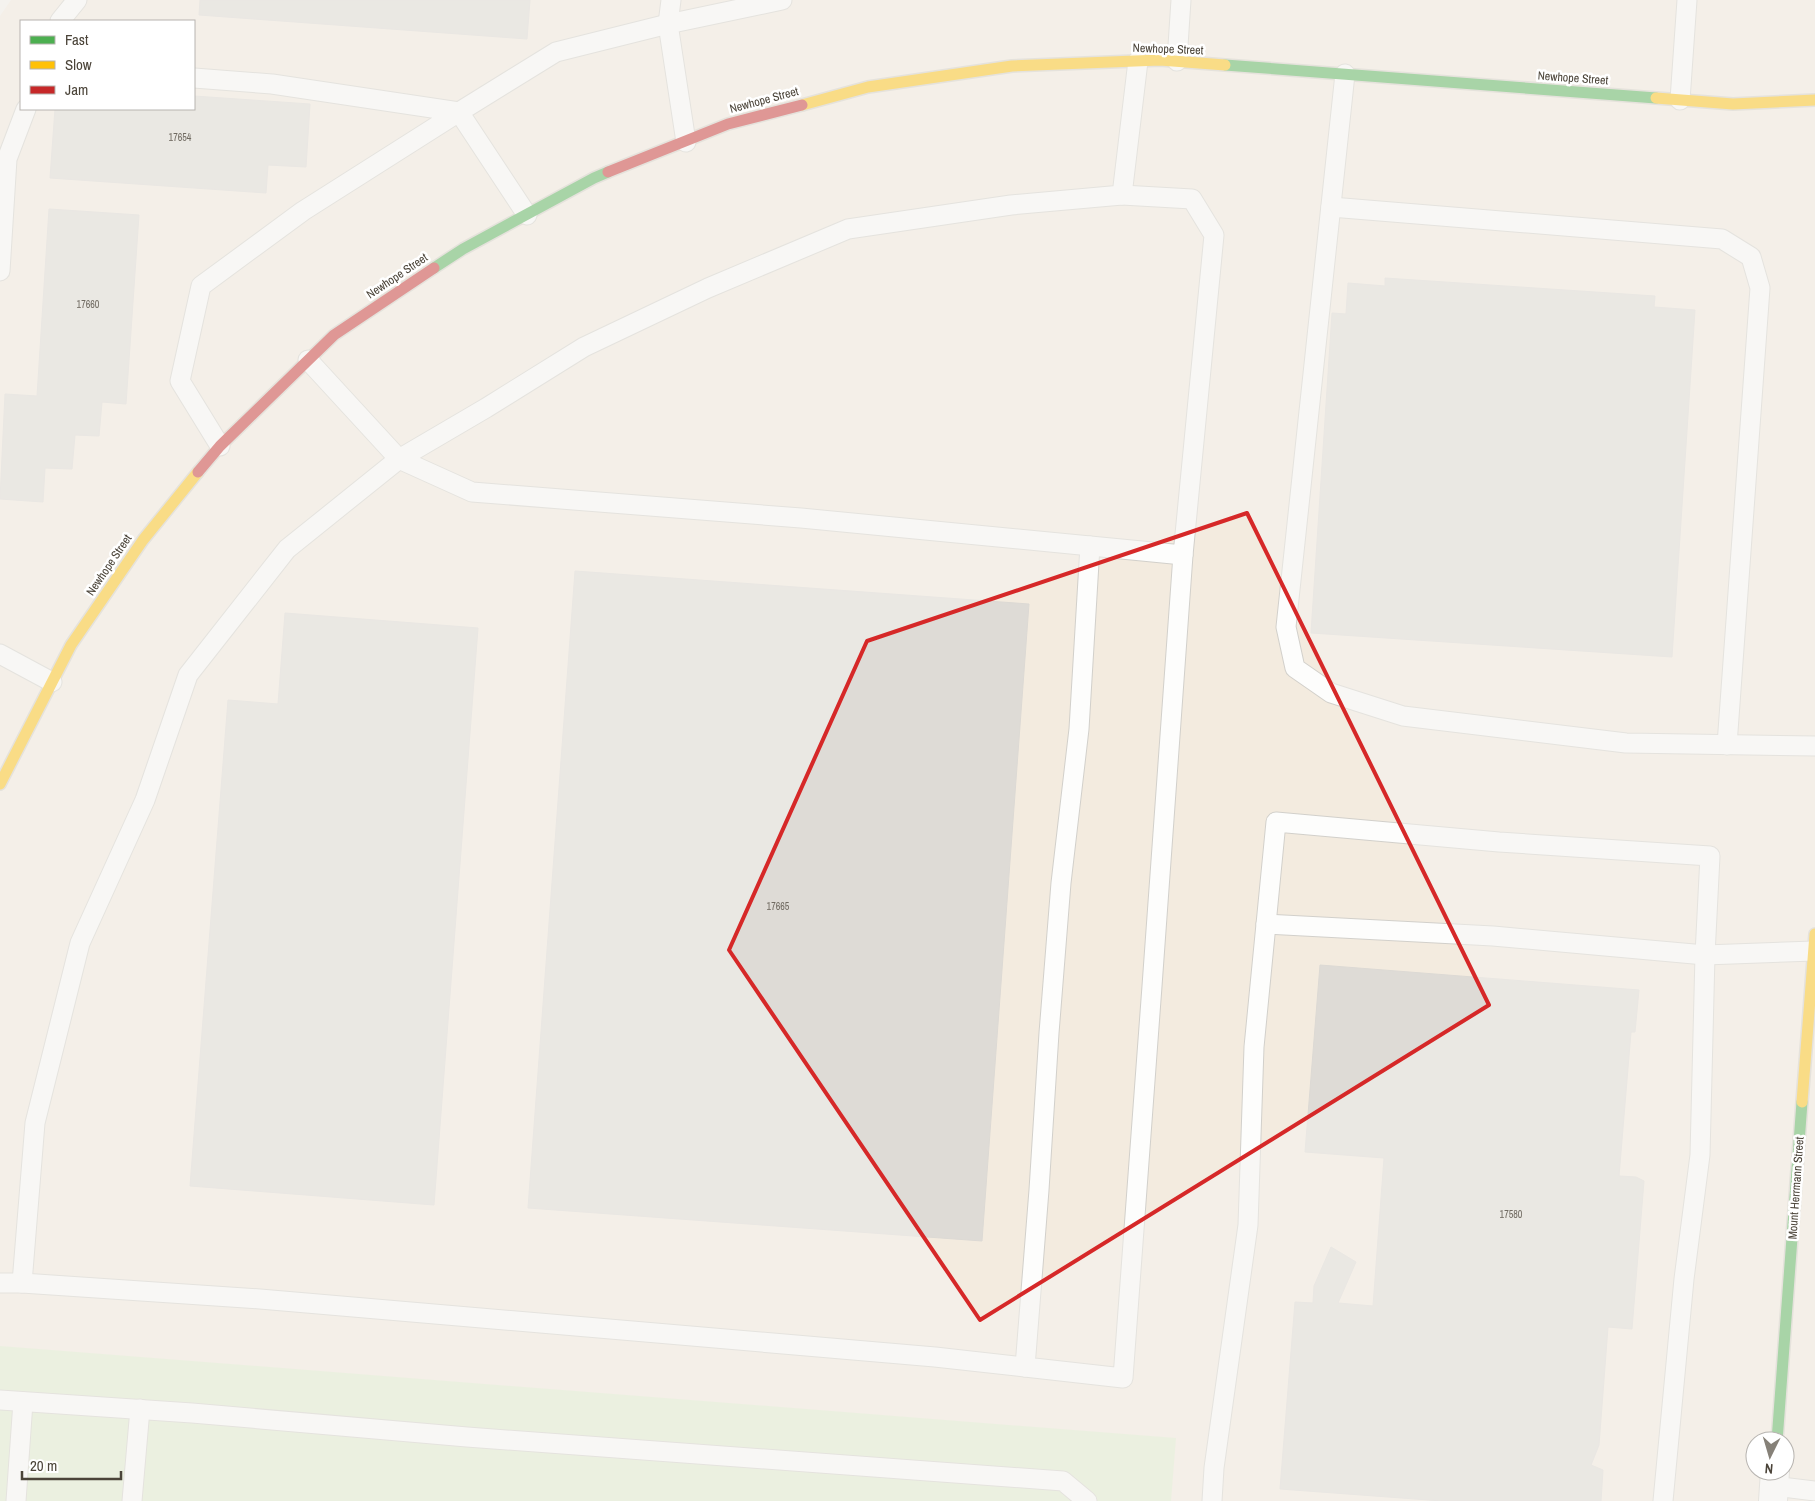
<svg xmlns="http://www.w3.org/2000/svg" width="1815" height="1501" font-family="'Archivo Narrow',sans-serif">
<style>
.commercial{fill:#f3ebdf;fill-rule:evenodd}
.green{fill:#e1eecf}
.building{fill:#dedbd6;stroke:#dcd9d4}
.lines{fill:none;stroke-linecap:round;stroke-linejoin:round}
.lane-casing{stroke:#d2d0cb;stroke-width:21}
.street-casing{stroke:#d2d0cb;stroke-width:30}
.fast-casing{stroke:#d3cfc5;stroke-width:14}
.slow-casing{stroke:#d3cfc5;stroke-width:14}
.jam-casing{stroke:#d3cfc5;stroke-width:14}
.lane{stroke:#fdfdfc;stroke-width:19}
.street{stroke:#fdfdfc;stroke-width:28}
.fast{stroke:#4caf50;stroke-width:11}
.slow{stroke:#ffc107;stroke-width:11}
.jam{stroke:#c62828;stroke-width:11}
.marked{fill:none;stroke:#d62828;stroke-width:4;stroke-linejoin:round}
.labels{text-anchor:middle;stroke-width:5;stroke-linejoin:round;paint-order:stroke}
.number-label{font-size:10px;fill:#706a61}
.street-label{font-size:12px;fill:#4b4439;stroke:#fff}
</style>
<rect width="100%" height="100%" fill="#f4f2ee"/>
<!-- commercial -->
<path class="commercial" d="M11,0H1815V1501H0V16ZM21,21H194V109H21ZM1755,1441H1785V1471H1755Z"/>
<!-- green -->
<path class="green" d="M0,1346L1176,1438L1171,1501H0Z"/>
<!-- building -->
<g class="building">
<path d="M200,0H530L527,39L199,15Z"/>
<path d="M194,96L310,104L306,167L268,165L266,193L50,178L55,109H194Z"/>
<path d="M49,209L139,215L126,404L102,402L99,436L75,435L72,469L45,468L43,502L0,499L5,394L37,396Z"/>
<path d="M1385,278L1655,296L1654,307L1695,310L1672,657L1311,633L1332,313L1346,314L1348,283L1385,286Z"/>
<path d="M575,571L1029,604L982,1241L528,1208Z"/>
<path d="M285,613L478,628L434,1205L190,1186L228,700L278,704Z"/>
<path d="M1320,965L1639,990L1635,1032H1631L1619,1176L1636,1177L1644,1181L1632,1329L1608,1327L1599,1445L1591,1465L1603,1470L1601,1501H1442L1280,1489L1295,1302L1313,1303L1314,1286L1331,1247L1356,1262L1338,1303L1373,1306L1384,1158L1305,1152Z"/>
</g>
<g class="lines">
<!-- lane casing -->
<g class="lane-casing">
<g id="lane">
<path d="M671,0L668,24L686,142"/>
<path d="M60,21L77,0"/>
<path d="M1177,61L1181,0"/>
<path d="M1345,74L1286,627L1295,668L1331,693L1403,716L1626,743L1815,746"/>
<path d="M194,78L272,84L459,112L303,211L201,286L180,381L220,446"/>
<path d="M1680,100L1687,0"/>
<path d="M1331,207L1722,239L1751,257L1760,288L1727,745"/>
<path d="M527,215L459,112L556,52L668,24L782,0"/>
<path d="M0,271L7,159L26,109"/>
<path d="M308,360L399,459L472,492L801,518L1183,555L1214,235L1192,199L1122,195"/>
<path d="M1090,546L1079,729L1061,883L1049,1033L1039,1190L1025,1367L1123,1378C1145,1104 1162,829 1183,555"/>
<path d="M0,654L52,682"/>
<path d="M1266,924L1493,936L1705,955L1814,951"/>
<path d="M0,1283H22L260,1299L935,1357L1025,1367"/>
<path d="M22,1283L35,1123L80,943L145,800L188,675L287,549L399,459L486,408L584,347L708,288L848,229L1011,205L1122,195L1138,61"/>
<path d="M0,1400L192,1413L467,1437L1063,1481L1087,1501"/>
<path d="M1774,1486L1815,1491"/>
<path d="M16,1501L23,1402"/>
<path d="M132,1501L140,1409"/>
<path d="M1212,1501L1214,1468L1248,1225L1254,1047L1276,822L1499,842L1710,856L1705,955L1700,1155L1684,1279L1663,1501"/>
</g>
</g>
<!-- street casing -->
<g class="street-casing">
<path id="street" d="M1773,1501L1775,1471"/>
</g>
<!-- fast casing -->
<g class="fast-casing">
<g id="fast">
<path d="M1225,65L1656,98"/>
<path d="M434,268L463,249L594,178L608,172"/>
<path d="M1777,1441L1802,1102"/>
</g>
</g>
<!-- slow casing -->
<g class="slow-casing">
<g id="slow">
<path d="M1656,98L1733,104L1815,100"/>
<path d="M802,105L868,87L1012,66L1160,60L1225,65"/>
<path d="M0,784L71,645L143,540L198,472"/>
<path d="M1802,1102L1815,934"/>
</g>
</g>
<!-- jam casing -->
<g class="jam-casing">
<g id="jam">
<path d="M608,172L728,124L802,105"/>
<path d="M198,472L220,446L334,335L434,268"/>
</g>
</g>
<!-- lane -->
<use href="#lane" class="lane"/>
<!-- street -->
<use href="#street" class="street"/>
<!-- fast -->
<use href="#fast" class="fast"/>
<!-- slow -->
<use href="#slow" class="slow"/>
<!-- jam -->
<use href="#jam" class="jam"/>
</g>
<!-- marked area -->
<path d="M0 0H1815V1501H0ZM1247,513L1489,1005L980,1320L729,950L867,641Z" fill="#f4f2ee" fill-opacity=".55" fill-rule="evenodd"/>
<path class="marked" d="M1247,513L1489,1005L980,1320L729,950L867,641Z"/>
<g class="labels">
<!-- number labels -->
<g class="number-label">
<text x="180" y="141">17654</text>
<text x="88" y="308">17660</text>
<text x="778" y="910">17665</text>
<text x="1511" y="1218">17580</text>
</g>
<!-- street labels -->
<g class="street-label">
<text transform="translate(1168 49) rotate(2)" y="4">Newhope Street</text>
<text transform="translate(1573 78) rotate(4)" y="4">Newhope Street</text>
<text transform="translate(764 100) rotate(-15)" y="4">Newhope Street</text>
<text transform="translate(397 276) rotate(-34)" y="4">Newhope Street</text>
<text transform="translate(109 565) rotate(-56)" y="4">Newhope Street</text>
<text transform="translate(1796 1188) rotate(-86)" y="4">Mount Herrmann Street</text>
</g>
</g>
<!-- legend -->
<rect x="20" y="20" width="175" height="90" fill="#ffffff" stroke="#b7b4b0"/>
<rect x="30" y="36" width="25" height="8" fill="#4caf50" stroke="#b7b4b0"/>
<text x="65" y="45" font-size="15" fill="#4b4439">Fast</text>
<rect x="30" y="61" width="25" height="8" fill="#ffc107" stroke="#b7b4b0"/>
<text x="65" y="70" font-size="15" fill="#4b4439">Slow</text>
<rect x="30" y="86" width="25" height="8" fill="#c62828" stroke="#b7b4b0"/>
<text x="65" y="95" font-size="15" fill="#4b4439">Jam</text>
<!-- north arrow -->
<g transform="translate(1770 1456) rotate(185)"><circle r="24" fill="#ffffff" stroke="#b7b4b0"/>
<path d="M0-4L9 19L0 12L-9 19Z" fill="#868178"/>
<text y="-8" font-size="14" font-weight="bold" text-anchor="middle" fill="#4b4439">N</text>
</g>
<!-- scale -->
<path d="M22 1471v8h99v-8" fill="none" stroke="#4b4439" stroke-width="2.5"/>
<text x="30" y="1471" font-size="15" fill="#4b4439" stroke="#ffffff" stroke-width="4" paint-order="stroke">20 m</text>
</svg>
